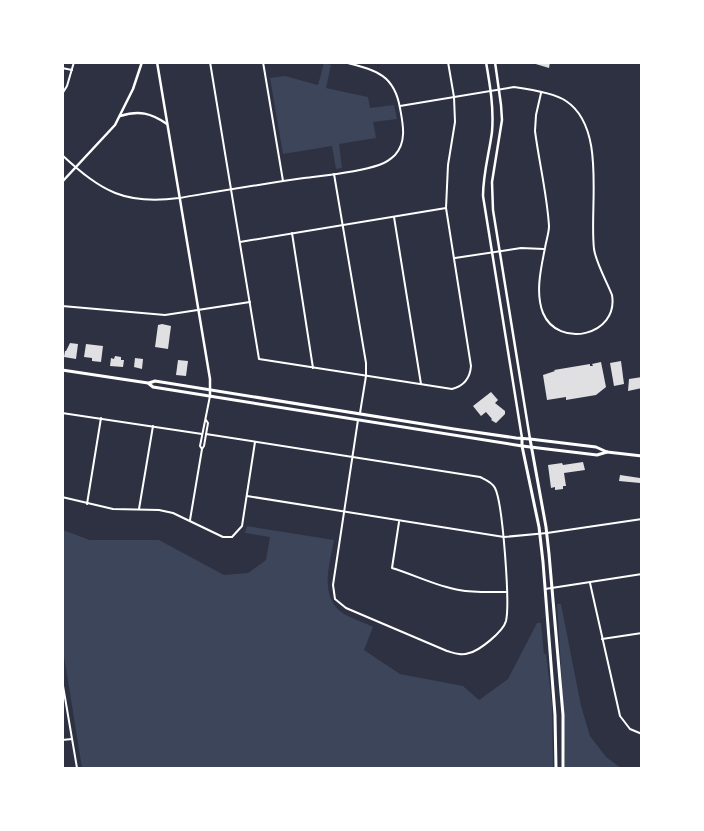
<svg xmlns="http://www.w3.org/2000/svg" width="704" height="831" font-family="'Fira Sans Condensed',sans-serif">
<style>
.green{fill:#3c4559}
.building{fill:#e0e0e3}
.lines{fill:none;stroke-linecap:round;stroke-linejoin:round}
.minor{stroke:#fff;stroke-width:2}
.tertiary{stroke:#fff;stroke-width:2.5}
.secondary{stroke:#fff;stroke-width:3}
.primary{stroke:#fff;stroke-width:3}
</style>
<rect width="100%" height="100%" fill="#2d3142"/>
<!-- green -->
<g class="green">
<path d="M324,63L331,65L326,88L368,97L370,108L394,105L397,119L373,122L376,138L339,144L342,168L336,169L332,146L283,154L270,78L285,76L318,85Z"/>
<path d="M247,526L334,540C330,564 318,597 344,614C353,619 363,622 373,627L364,650L400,674L463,686L479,700L508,679L537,623H541L544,654H546L552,704L553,768H82L63,650V530L90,540H159L224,575L248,573L266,560L270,537L245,533Z"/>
<path d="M557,604H561L581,706L590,736L606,757L621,768H565L562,682Z"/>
</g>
<!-- building -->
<g class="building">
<path d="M529,62H550L549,68Z"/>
<path d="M162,324L171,326L168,349L155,347L158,325Z"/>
<path d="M70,343L78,344L76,359L64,357L65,351H66Z"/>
<path d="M86,344L103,346L101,362L92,361V358L84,357Z"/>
<path d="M115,356L121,357V360H124L123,367L110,366L111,358L114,359Z"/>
<path d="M135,358L143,359L142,369L134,367Z"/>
<path d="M178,360L188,361L186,376L176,375Z"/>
<path d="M621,361L624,384L614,386L610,363Z"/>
<path d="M601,362L606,387L596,395L566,400V397L547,400L543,375L555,371L554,370L590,364V366H593L592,364Z"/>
<path d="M642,377V388L628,391L629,379Z"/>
<path d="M491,392L498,400L495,403L505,411V414L496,423L491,420L492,419L486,412L481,416L473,406Z"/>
<path d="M583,462L585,470L564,473L566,486H563V489L555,490V487L551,488L548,465L562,463L563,465Z"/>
<path d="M620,475L640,478V483L619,481Z"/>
</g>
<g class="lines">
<!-- minor -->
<g class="minor">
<path d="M210,62L259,359L452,389C464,386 470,379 471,366L446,208L448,165L455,122L454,97L448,62"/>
<path d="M263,62L283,181"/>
<path d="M62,68L72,70"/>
<path d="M62,94L67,86L74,62"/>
<path d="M400,106L514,87C528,89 555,93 566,101C607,128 589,206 594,249C596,263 607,282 612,295C619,336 558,349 543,313C535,293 541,268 545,248C546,241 549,233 549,226C547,194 539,162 535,131L536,115L541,93"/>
<path d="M62,155C102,192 125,205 179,198C221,191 262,184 304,178C328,175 355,173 379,165C385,163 390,160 395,155C407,142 403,124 400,108C394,73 374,70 344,62"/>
<path d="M334,174L366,363V376L360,413"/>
<path d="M394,217L421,384"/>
<path d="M292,233L313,368"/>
<path d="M240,242L446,208"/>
<path d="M455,258L521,248L544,249"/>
<path d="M62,306L165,315L250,302"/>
<path d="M62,413L202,434"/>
<path d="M206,434L480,477C486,480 492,482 495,488C503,504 510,604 506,621C503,632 479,651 469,653C461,656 454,653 447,651L346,608L335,599L333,585L358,420"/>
<path d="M202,449L200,446L210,396"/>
<path d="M247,496L504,537L547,533L642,519"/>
<path d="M62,497L113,509L159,510L173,513L223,537H232L242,526L255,442"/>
<path d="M87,504L101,418"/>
<path d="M139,509L153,426"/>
<path d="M190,520L202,449L204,446L208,423L206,420"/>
<path d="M399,522L392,568C415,575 436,586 459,590C475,593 491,592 506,592"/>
<path d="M590,583L620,716L630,729L642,734"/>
<path d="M545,589L642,574"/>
<path d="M602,639L642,633"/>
<path d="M62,680L77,768"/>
<path d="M62,740L72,739"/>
</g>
<!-- tertiary -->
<g class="tertiary">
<path d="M157,62L210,379V396"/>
<path d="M486,62C490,85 494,108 492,132C489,154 483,174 483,196L522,438"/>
<path d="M495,62L501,105L502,120L492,182L493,210L530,439"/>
<path d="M120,116C139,110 151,113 167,124"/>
<path d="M62,182L115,125L133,89L142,62"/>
</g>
<!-- secondary -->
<g class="secondary">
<path d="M522,438V446L597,455L607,452"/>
<path d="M530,439L596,447L607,452L642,456"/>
</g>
<!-- primary -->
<g class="primary">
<path d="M62,370L148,383L153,387L522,446L539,527L543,562L555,715L556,768"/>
<path d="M149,383L155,381L454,429L516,438L530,439L546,527L549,554L563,715V768"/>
</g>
</g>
<!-- border -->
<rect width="704" height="831" fill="none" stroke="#ffffff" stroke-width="128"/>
</svg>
